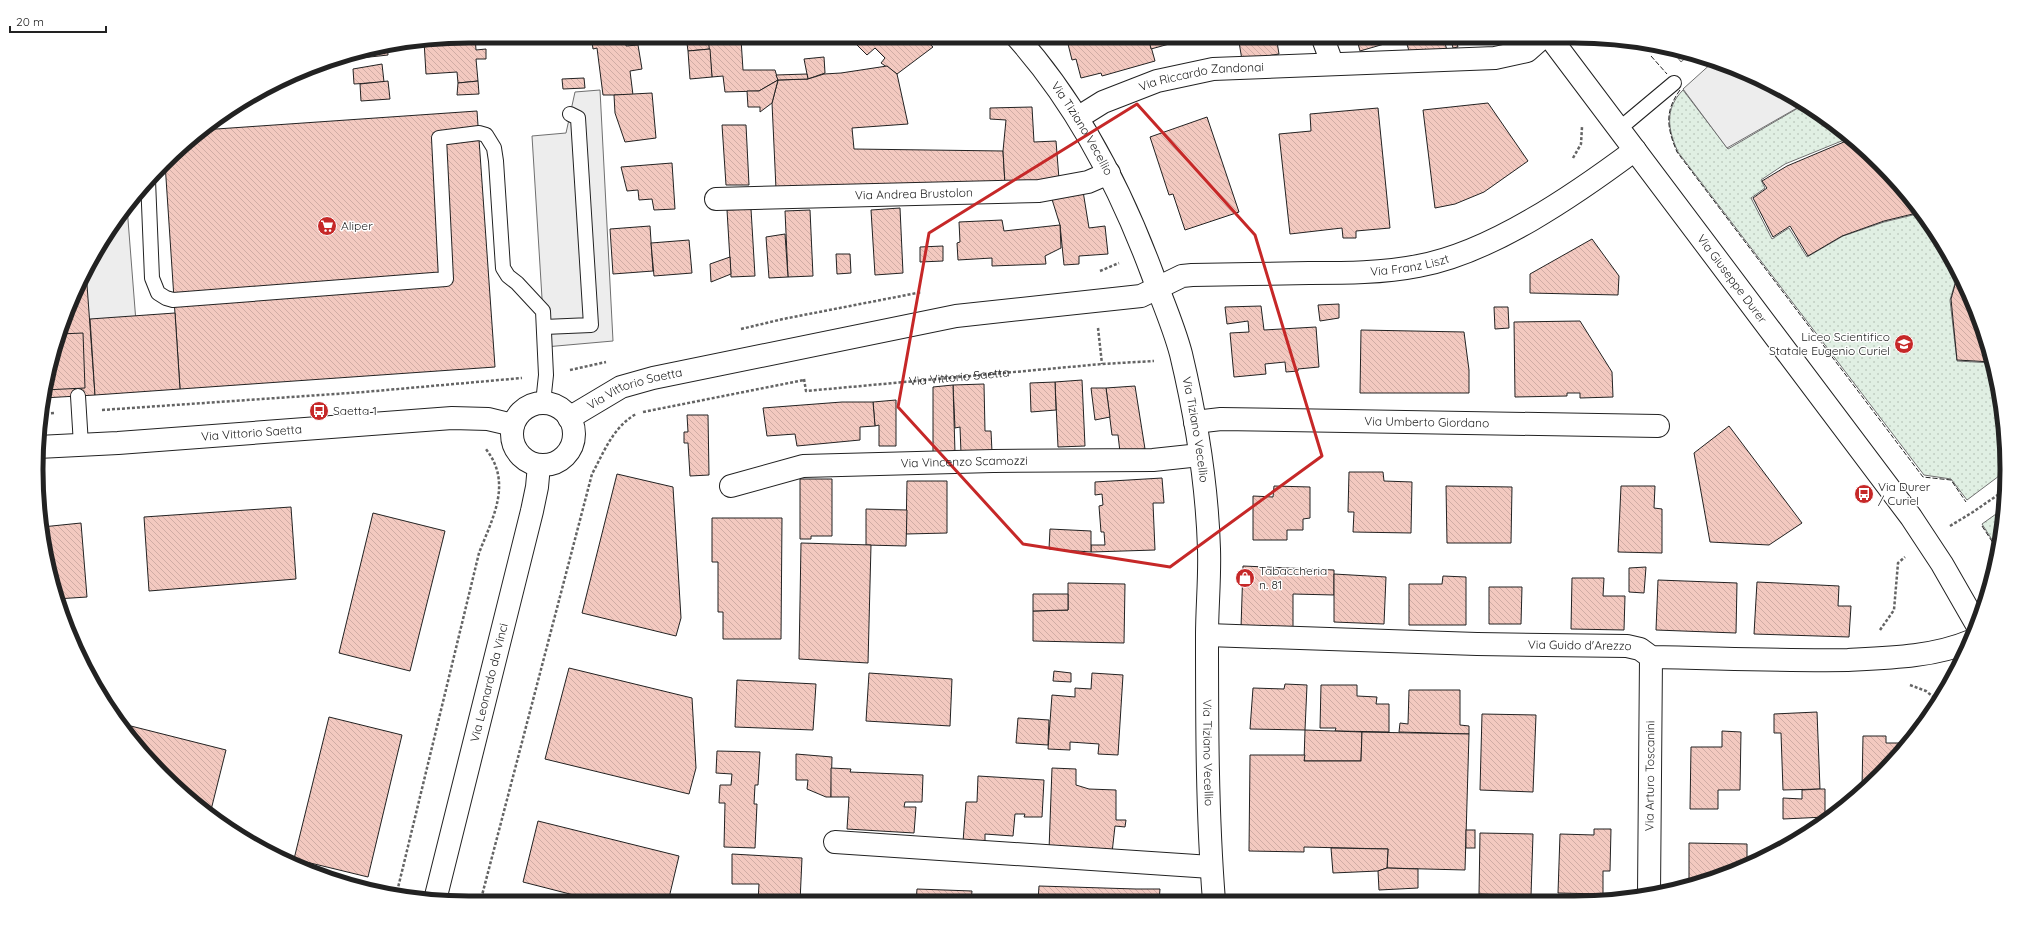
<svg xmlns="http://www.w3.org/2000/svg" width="2043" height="939" font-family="Quicksand,sans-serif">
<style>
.green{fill:url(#green-dots);stroke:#6f6f6f}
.parking{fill:#ededed;stroke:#6f6f6f}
.building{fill:url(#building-back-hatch);stroke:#222}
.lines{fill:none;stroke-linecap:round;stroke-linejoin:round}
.service-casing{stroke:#222;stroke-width:16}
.minor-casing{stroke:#222;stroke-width:24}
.tertiary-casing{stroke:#222;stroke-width:24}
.path{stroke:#646464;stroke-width:2.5;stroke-dasharray:3 2;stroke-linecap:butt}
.service{stroke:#fff;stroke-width:14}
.minor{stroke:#fff;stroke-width:22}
.tertiary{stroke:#fff;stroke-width:22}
.fence{stroke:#222;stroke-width:1;stroke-dasharray:5 2;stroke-linecap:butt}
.marked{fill:none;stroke:#c62828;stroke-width:3;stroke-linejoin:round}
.labels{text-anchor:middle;stroke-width:3;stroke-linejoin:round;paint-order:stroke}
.street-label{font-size:12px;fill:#222;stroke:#fff}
.poi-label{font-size:12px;fill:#222;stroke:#fff;text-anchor:start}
.rim{fill:none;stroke:#222;stroke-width:5}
</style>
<defs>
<pattern id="green-dots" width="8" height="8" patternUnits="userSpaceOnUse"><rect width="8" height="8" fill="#e0efe3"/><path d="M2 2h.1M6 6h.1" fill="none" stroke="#c0cdc2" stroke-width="1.8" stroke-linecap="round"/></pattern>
<pattern id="building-back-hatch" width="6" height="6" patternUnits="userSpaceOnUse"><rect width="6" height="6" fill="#f3c9c0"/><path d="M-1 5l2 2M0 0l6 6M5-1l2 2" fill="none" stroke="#d0aca5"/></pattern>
</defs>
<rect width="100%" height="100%" fill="#fff"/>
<!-- green -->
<g class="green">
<path d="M1683,90L1728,149L1805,104L1814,109L1849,138L1785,164L1761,180L1765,188L1751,198L1772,239L1789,228L1807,257L1843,236L1884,222L1921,213L1934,228L1958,273L1950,300L1957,361L1992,363L1999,385L2007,470L1967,500L1951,479L1924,475L1678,152C1668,130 1664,109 1683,90Z"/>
<path d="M2003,509L1999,554L1993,574L1996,546L1982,524Z"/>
</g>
<!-- parking -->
<g class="parking">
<path d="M1670,48L1690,54L1681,62Z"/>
<path d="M1714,61L1739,69L1804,104L1727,148L1683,89Z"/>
<path d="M600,90L613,341L545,347L532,136L566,133L575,92Z"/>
<path d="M127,207L141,386L85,388L59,329L94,253Z"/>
</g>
<!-- building -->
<g class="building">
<path d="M475,36L476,50L486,49V59H476L478,81L458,83L457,72L426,74L424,41Z"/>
<path d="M591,36H625L626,46L638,45L642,69L630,71L633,95H603L597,48L593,49Z"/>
<path d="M686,36H708L710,49L688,51Z"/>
<path d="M708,36H764L741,39L743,70H775L778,80L759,91L725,92L723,76L712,77Z"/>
<path d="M848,36H921L933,47L897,74L881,63L885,58L875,48L867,55Z"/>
<path d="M1078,36H1148L1155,61L1102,76L1101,73L1081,78L1076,59L1072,60L1068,44L1079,41Z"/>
<path d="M1148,36H1178L1180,41L1151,49Z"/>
<path d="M1238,36H1276L1279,54L1242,60Z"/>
<path d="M1356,36H1445L1443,37L1447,50L1428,55L1426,49L1410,54L1405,38L1360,51Z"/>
<path d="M1450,36H1454L1458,47L1453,48Z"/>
<path d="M387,44L388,55L352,59V53Z"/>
<path d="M710,49L712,77L690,79L688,51Z"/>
<path d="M824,57L825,73L808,79L804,59Z"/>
<path d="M382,64L384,82L354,84L353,69Z"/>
<path d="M887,66L897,74L908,124L852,128L854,149L1003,151L1005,184L776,189L772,103L778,80L808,79L824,74L841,73Z"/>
<path d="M807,74L808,79L778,80L776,75Z"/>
<path d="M584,78L585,88L563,89L562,79Z"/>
<path d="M778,80L772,103L760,112V107H748L747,91H759Z"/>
<path d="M388,81L390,99L361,101L360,84Z"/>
<path d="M478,81L479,94L457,95L458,83Z"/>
<path d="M652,93L656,138L625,142L615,113L614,95Z"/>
<path d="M1488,103L1528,161L1484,192L1455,204L1435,208L1423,110Z"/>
<path d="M1032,107L1034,142L1056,141L1059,179L1005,184L1003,151L1006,120L990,119V108Z"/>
<path d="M1378,108L1390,228L1356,231V238H1343L1342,228L1290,234L1279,134L1311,131L1310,114Z"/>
<path d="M477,111L495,367L180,389L165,163L184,143L202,130Z"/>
<path d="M1207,117L1239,212L1185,230L1173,194L1169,195L1150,137Z"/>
<path d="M722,125H746L749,185H726Z"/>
<path d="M1851,139L1880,163L1921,212L1884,221L1842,236L1808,256L1790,226L1773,237L1753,198L1767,188L1762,181L1787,166Z"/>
<path d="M672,163L675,209L654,210L652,199L639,200L638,190L627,191L621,167Z"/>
<path d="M1083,191L1089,228L1105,226L1108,254L1079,256V264L1064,265L1060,225L1050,193Z"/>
<path d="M900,208L903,273L875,275L871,210Z"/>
<path d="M751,209L755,276L731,277L727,210Z"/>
<path d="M810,210L813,276L788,277L785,211Z"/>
<path d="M1002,220L1004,231L1060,225L1061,248L1045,256L1046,264L992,266V258L958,260L957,243L960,242L959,222Z"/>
<path d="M650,226L653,271L613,274L610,229Z"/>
<path d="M785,234L788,277L769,278L766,237Z"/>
<path d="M1592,239L1619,276L1618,295L1530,293V274Z"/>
<path d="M689,240L692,273L654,276L651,243Z"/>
<path d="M943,246V261L920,262V247Z"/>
<path d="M836,254H850L851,273L837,274Z"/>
<path d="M730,257L731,274L711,282L710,264Z"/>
<path d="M86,271L95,395L43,398L44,385L59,330Z"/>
<path d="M1958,274L1974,303L1992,362L1957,360L1951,299Z"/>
<path d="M1339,304V318L1320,321L1318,305Z"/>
<path d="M1261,306L1264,330L1316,327L1319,367L1298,369V371L1286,372L1285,362L1265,364L1266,374L1234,377L1230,333L1249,332L1248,321L1227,324L1225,307Z"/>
<path d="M1494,307H1508L1509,328L1495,329Z"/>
<path d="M175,313L180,389L95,395L90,319Z"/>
<path d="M1580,321L1612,372L1613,397L1580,398V393H1567V396L1515,397L1514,322Z"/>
<path d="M59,329L60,334L83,333L85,388L44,390Z"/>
<path d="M1361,330L1464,332L1469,370V393H1360Z"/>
<path d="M1082,380L1085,446L1058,447L1055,382Z"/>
<path d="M1055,382L1056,410L1031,412L1030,383Z"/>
<path d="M984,384L985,431H991L992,452L961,453L960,427L955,428L953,385Z"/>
<path d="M953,385L955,453H933V387Z"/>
<path d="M1135,386L1145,449L1120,452L1118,435H1112L1106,388Z"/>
<path d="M1091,388H1106L1110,417L1095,420Z"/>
<path d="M896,400V446H879V425L875,426L873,402Z"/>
<path d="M842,402H873L875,426L860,427V440L797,446L795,434L767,436L763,408Z"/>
<path d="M687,415H708L709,475L690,476L688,443H684V432H688Z"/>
<path d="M1729,426L1802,523L1769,545L1710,542L1694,453Z"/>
<path d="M1349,472H1383L1384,481L1412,482L1411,533L1353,532L1354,512H1348Z"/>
<path d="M617,474L673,487L681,618L676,636L582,613Z"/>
<path d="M1162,478L1164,503H1153L1155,550L1091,552V545H1105L1104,532H1101L1099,506L1103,505L1102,494L1095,495V482Z"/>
<path d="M800,479H832V536H811V539H800Z"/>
<path d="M907,481H947V533L906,534Z"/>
<path d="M1274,486L1310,487V518L1303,519V530H1287V540H1253V496L1273,497Z"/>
<path d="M1446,486L1512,487L1511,543H1447Z"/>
<path d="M1621,486H1655L1654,508L1662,509V553L1618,552Z"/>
<path d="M291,507L296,579L149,591L144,517Z"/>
<path d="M866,509L907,510L906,546L866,545Z"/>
<path d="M373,513L445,531L410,671L339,653Z"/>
<path d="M712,518H782L781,639H723V612H718V562H712Z"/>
<path d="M81,523L87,597L56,599L44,554L42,527Z"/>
<path d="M1050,529L1091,531V552L1049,549Z"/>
<path d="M801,543L871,545L868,663L799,659Z"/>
<path d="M1243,566L1334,570V595L1293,594V629L1241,628Z"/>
<path d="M1646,567L1644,593L1629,592V568Z"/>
<path d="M1334,574L1386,577L1384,624L1334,622Z"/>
<path d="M1443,576L1466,577V625H1409V584H1442Z"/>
<path d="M1572,578H1604L1603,596H1625L1624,630L1571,629Z"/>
<path d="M1658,580L1737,583L1736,633L1656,630Z"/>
<path d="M1757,582L1839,586L1838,606H1851L1849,637L1754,634Z"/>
<path d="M1068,583L1125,584L1124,643L1033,641V611L1068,610Z"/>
<path d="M1489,587H1522L1521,624H1489Z"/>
<path d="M1033,594H1068V610L1033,611Z"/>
<path d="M569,668L692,698L696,768L689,794L545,759Z"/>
<path d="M1054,671L1071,673V682L1053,681Z"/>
<path d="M869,673L952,679L950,726L866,721Z"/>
<path d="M1092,673L1123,675L1118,755L1098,754L1099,744L1070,742V750L1048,749L1052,695L1075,697V688L1091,689Z"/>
<path d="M737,680L816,684L813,730L735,727Z"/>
<path d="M1285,684L1307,685L1305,730L1250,729L1253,688L1284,689Z"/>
<path d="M1321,685H1357V696L1377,697L1376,704H1389V732L1335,731L1336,728H1320Z"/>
<path d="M1409,690H1460V725L1469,726V734L1399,732L1400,723L1408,724Z"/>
<path d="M1817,712L1820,789L1783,790L1781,733H1774V714Z"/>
<path d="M1482,714L1536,715L1533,792L1480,790Z"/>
<path d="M329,717L402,735L368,877L294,859Z"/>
<path d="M1018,718L1049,720L1048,745L1016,743Z"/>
<path d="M119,723L226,750L210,814L184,795L126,734Z"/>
<path d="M1305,730L1362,732L1361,761H1304Z"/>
<path d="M1722,731L1741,732L1740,790H1718V809H1690L1691,747H1722Z"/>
<path d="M1362,732L1469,734L1465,870L1387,868L1388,849L1304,847V852L1249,851L1250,755H1305L1304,761H1361Z"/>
<path d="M1863,736H1886V743H1908L1862,789Z"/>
<path d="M717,751L760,752L758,785H755L754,804H757L755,848L724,847L725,803H719L720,785H731L732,774L716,773Z"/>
<path d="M796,754L832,757L831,797H826L807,789L808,780H796Z"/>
<path d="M831,768L851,769L850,772L923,775L922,802H905L904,807H916L914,833L847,829L849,797H831Z"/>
<path d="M1052,768L1076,769V785L1089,789L1116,790V820H1126L1125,827L1115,826L1112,853L1049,850Z"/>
<path d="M978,776L1044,780L1042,817H1024L1025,814H1015L1013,836L985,834V844L963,842L966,802H977Z"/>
<path d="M1820,789H1825V817L1783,819V798L1802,799V790Z"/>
<path d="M538,821L679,856L668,902L605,903L523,882Z"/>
<path d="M1594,829H1611L1610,871H1603V894L1558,893L1560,834L1594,835Z"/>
<rect x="1466" y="830" width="9" height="18"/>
<path d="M1480,833L1533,834L1531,896L1479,894Z"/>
<path d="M1689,843L1747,844V866L1740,870L1689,884Z"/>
<path d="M1331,848L1388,849L1387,868L1378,871L1333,873Z"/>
<path d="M732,854L802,858L800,902H758L759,884H732Z"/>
<path d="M1387,868L1418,869V888L1379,890L1378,871Z"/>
<path d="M1039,886L1136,889H1160L1159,901H1038Z"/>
<path d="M917,889L972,891L971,901L916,902Z"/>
</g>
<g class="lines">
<!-- service casing -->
<g class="service-casing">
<g id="service">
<path d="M1619,129L1674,83"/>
<path d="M148,180L152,278L158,293L166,298L173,300L446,279L439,138L479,133L486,135L494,148L496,161L503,268L508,276L517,283L543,311L546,375L543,403"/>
<path d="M544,327L591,325L578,118L570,114"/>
<path d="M78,396L81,445"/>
</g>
</g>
<!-- minor casing -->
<g class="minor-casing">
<g id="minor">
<path id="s2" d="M1016,36C1078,105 1120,187 1152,273C1162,300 1174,327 1181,354C1196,417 1207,484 1209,549C1210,578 1207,607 1207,636C1207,724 1207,813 1214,901"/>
<path d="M1322,36L1332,63"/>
<path id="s3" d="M1079,117L1103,102L1157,81L1213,69L1495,58L1527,51L1544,36"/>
<path id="s4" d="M716,199L1039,191L1088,182L1109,173"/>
<circle cx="543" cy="434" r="31"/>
<path id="s5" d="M569,418L621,387L653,378L956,316L1141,296L1182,276L1192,275C1231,274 1270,274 1309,273C1345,273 1383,273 1418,266C1491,253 1576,194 1635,150"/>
<path id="s6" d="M1195,422L1221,419L1658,426"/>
<path id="s7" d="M38,447L118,443L452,418L488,419L513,425"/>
<path id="s8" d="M731,486L803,466L993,461L1153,460L1200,455"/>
<path id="s9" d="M1207,635L1477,644L1627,646L1640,649L1651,657C1717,658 1783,661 1848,660C1889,658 1933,657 1971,641"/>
<path d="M835,842L1211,867"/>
<path id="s10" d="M1649,894L1651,657"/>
<path id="s11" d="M435,900L532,511L537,487L539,465"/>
</g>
</g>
<!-- tertiary casing -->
<g class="tertiary-casing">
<g id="tertiary">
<path id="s12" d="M1549,36L1911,517L1942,564L1977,625"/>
</g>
</g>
<!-- path -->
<g class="path">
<path d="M1573,158L1581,144L1582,127"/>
<path d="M1100,271L1119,263"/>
<path d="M1098,328L1102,364"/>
<path d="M741,329L783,319L922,292"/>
<path d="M570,370L606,362"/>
<path id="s1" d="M804,379L806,391L1102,364L1154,361"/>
<path d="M102,410L364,392L522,378"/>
<path d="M643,412L804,380"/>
<path d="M41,414L55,413"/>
<path d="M1950,526L1973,512L2005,490"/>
<path d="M1880,630L1894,610L1898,563L1905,557"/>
<path d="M1910,685L1926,691L1937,700"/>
<path d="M396,896L479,553C493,517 513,482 485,448"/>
<path d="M480,903L592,474C604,452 613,427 636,414"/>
</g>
<!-- service -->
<use href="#service" class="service"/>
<!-- minor -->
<use href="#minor" class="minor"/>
<!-- tertiary -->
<use href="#tertiary" class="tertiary"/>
<!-- fence -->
<g class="fence">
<path d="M1651,56L1667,74"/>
<path d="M1680,90C1664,112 1667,128 1677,152L1923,477L1951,480L1966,502"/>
<path d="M1982,526L1995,546L1992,577"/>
</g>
</g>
<!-- marked area -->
<path class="marked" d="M1137,104L1255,235L1322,456L1170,567L1023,544L898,407L929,233Z"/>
<!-- icons -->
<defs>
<g id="supermarket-disc" transform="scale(1)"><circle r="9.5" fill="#c62828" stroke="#fff"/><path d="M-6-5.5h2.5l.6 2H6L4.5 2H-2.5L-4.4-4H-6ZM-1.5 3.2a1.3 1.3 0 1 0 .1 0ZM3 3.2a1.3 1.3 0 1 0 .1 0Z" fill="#fff"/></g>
<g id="school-disc" transform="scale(1)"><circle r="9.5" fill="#c62828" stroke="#fff"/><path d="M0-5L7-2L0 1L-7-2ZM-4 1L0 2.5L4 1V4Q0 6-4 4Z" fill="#fff"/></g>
<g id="bus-disc" transform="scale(1)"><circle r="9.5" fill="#c62828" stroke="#fff"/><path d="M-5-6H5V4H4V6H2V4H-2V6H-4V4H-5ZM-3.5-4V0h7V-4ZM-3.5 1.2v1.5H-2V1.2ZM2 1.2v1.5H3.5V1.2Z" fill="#fff"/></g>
<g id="shop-disc" transform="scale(1)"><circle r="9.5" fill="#c62828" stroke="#fff"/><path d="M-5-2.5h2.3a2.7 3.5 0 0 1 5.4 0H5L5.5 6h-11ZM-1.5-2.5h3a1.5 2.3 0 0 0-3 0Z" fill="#fff"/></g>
</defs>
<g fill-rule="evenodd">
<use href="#supermarket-disc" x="327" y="226"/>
<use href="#school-disc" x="1904" y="344"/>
<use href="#bus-disc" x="319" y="411"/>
<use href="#bus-disc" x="1864" y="494"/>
<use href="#shop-disc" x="1245" y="578"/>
</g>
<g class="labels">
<!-- street labels -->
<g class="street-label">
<text dy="4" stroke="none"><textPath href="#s3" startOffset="131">Via Riccardo Zandonai</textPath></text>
<text dy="4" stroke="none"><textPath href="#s2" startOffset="114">Via Tiziano Vecellio</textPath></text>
<text dy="4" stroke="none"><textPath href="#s4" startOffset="198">Via Andrea Brustolon</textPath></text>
<text dy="4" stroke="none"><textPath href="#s5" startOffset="863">Via Franz Liszt</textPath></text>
<text dy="4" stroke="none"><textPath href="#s12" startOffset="304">Via Giuseppe Durer</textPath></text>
<text dy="4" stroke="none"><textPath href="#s1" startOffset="166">Via Vittorio Saetta</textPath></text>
<text dy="4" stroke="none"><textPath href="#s5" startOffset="73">Via Vittorio Saetta</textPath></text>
<text dy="4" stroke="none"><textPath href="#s6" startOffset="232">Via Umberto Giordano</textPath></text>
<text dy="4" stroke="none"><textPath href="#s2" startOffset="438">Via Tiziano Vecellio</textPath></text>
<text dy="4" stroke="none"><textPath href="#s7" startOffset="214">Via Vittorio Saetta</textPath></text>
<text dy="4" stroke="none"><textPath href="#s8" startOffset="236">Via Vincenzo Scamozzi</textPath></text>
<text dy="4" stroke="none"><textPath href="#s9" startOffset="373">Via Guido d'Arezzo</textPath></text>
<text dy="4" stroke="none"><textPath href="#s11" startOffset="224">Via Leonardo da Vinci</textPath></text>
<text dy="4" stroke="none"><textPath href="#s2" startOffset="762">Via Tiziano Vecellio</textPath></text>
<text dy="4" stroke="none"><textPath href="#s10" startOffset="118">Via Arturo Toscanini</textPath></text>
</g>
<!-- poi labels -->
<g class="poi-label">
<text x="341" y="230">Aliper</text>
<text x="1890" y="341" text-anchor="end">Liceo Scientifico<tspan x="1890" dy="14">Statale Eugenio Curiel</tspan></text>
<text x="333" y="415">Saetta 1</text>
<text x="1878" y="491">Via Durer<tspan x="1878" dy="14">/ Curiel</tspan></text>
<text x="1259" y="575">Tabaccheria<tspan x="1259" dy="14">n. 81</tspan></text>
</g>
</g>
<!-- crop -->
<path d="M0 0H2043V939H0ZM469 43H1574A426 426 0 0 1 2000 469V470A426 426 0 0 1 1574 896H469A426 426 0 0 1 43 470V469A426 426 0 0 1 469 43Z" fill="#fff" fill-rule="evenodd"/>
<path class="rim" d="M469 43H1574A426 426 0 0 1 2000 469V470A426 426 0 0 1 1574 896H469A426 426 0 0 1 43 470V469A426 426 0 0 1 469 43Z"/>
<!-- scale -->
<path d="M10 26v6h96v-6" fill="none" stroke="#222222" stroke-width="2"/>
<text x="16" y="26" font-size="12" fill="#222222" stroke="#ffffff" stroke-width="3" paint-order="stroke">20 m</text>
</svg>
